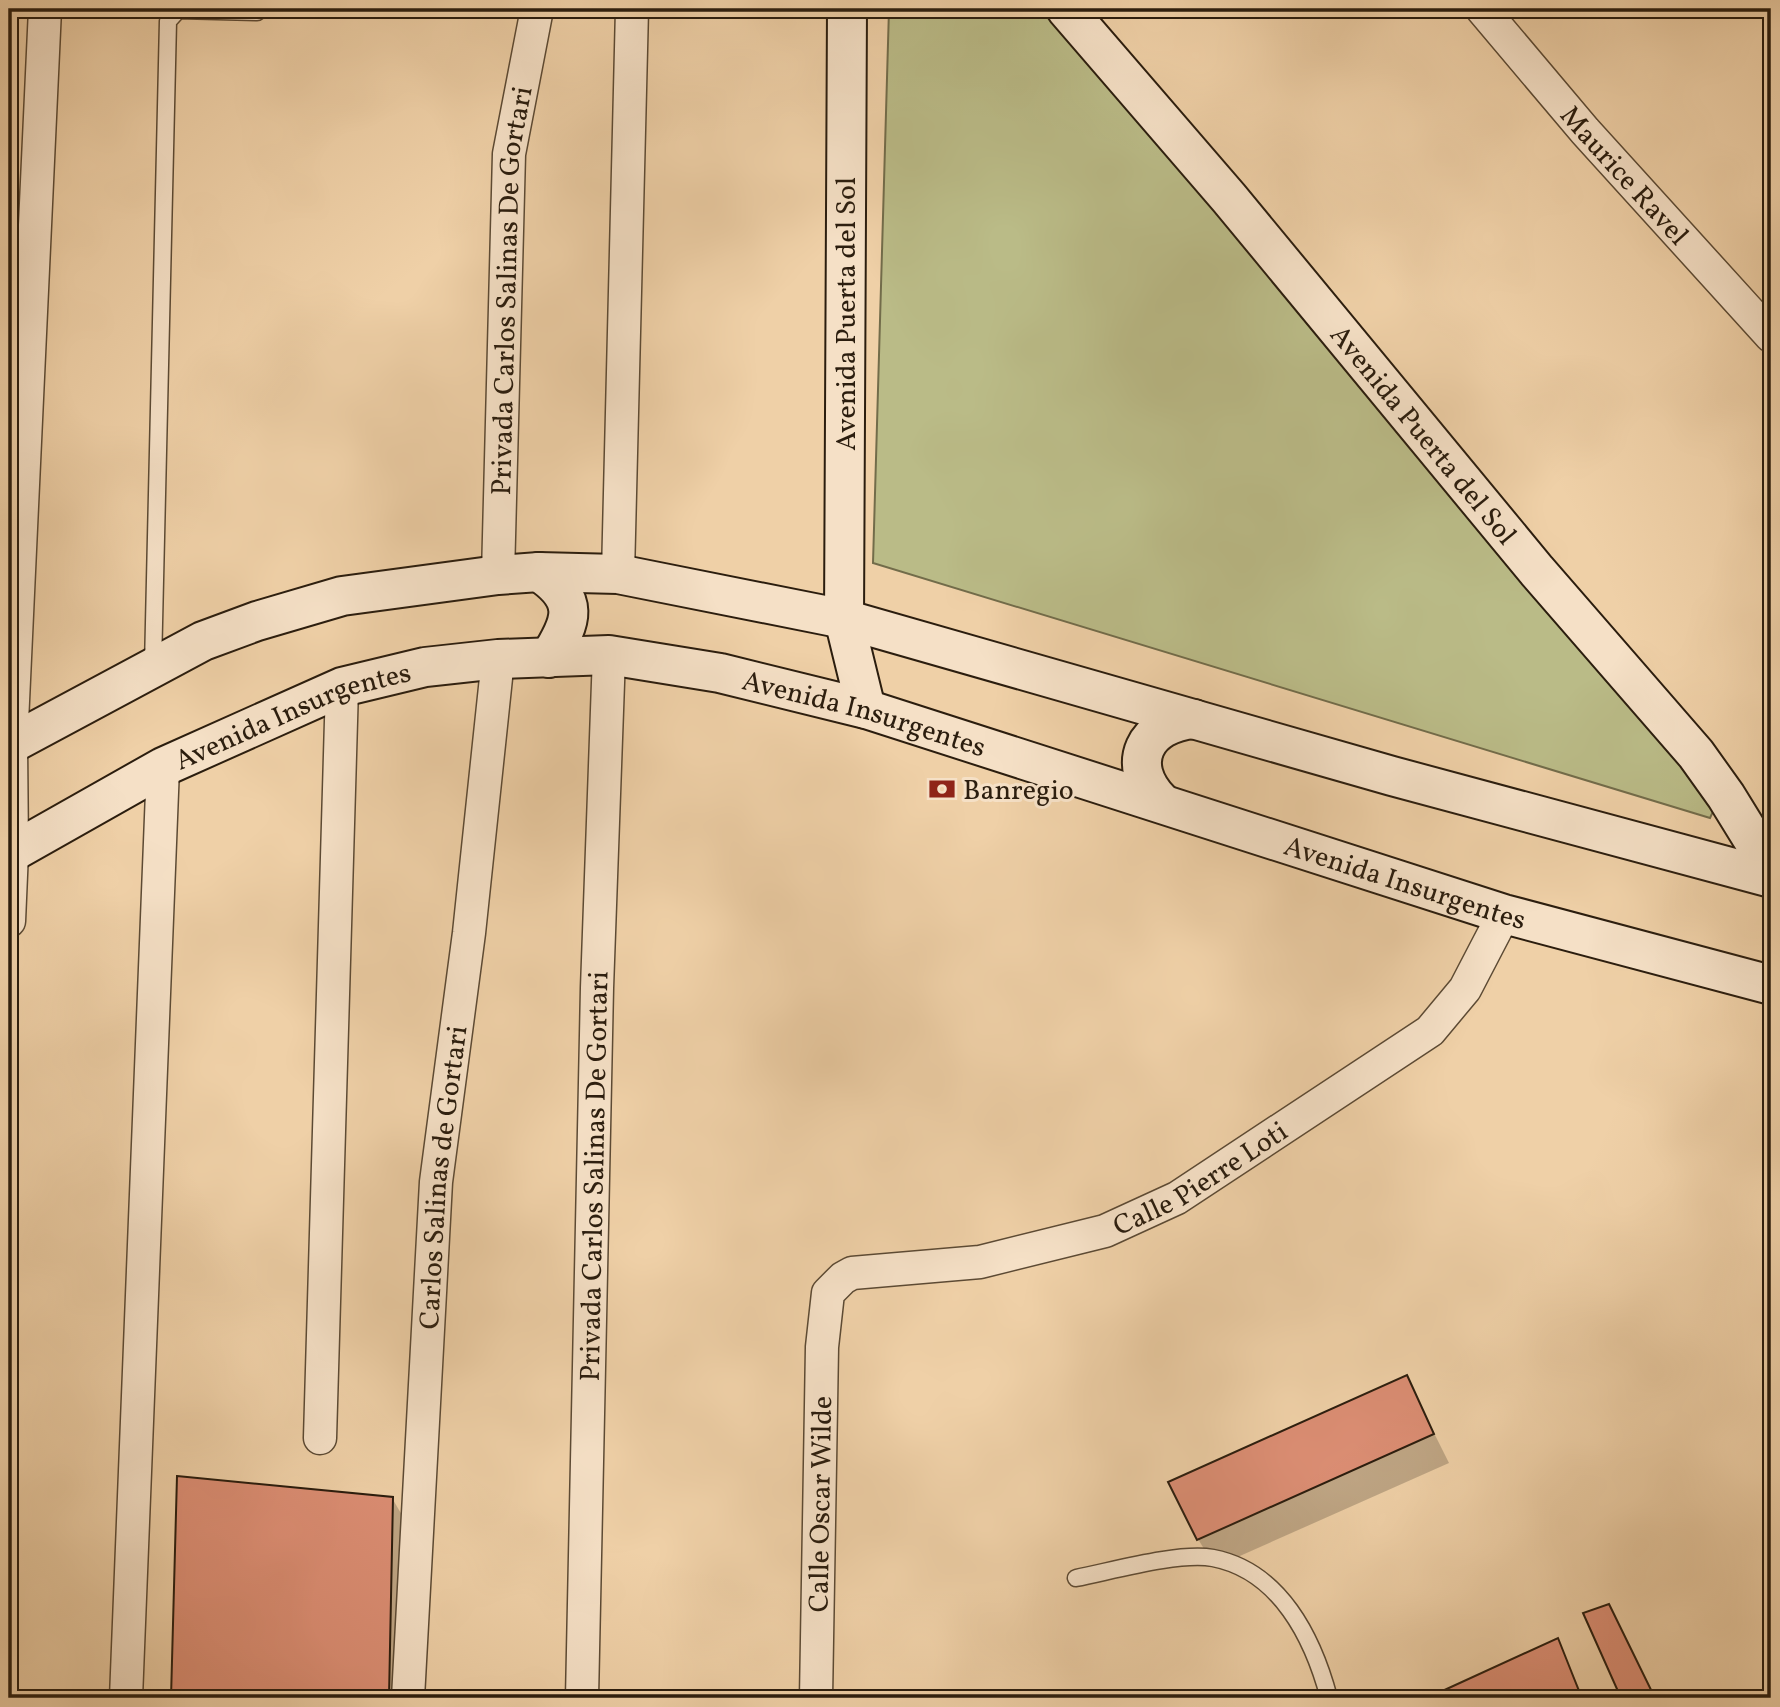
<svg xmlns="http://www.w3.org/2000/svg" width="1780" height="1707" font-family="Vollkorn,serif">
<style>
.green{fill:#babb87;stroke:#726c4a;stroke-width:2}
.shadow{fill:#0003}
.building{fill:#dc8e74;stroke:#2b1d0e;stroke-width:2}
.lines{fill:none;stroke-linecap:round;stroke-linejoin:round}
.lane-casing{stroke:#5c4a34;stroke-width:19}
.street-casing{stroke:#5c4a34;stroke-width:35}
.secondary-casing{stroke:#2b1d0e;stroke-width:42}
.lane{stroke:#f5e0c6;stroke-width:16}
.street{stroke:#f5e0c6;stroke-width:32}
.secondary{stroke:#f5e0c6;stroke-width:38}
.labels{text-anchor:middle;stroke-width:6;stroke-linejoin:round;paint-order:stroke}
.street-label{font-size:28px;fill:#2b1d0e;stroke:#f5e0c6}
.poi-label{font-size:28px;fill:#2b1d0e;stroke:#f5e0c6;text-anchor:start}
</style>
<rect width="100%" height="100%" fill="#efd0a7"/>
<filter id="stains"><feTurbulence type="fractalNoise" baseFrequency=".00286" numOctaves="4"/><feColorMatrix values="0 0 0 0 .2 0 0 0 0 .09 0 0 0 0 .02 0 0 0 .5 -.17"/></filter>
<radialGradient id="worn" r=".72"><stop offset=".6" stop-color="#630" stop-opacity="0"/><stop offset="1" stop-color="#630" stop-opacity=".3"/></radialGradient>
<!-- green -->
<path class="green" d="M889,9H1042L1652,723L1717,803L1710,818L873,563Z"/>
<!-- shadow -->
<g class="shadow">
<path d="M1406,1377L1449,1463L1215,1567L1198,1539Z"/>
<path d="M179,1478L392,1498L409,1527L405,1698H173Z"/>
<path d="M1557,1641L1584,1698H1432Z"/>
</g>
<!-- building -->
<g class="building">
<path d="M1407,1375L1434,1434L1197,1540L1168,1482Z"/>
<path d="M177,1476L393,1497L389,1698H171Z"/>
<path d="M1609,1604L1655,1698H1621L1583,1613Z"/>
<path d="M1558,1638L1581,1696L1427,1698Z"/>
</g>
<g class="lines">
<!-- lane casing -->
<g class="lane-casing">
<g id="lane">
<path d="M153,666L168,21L178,10L257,12V9"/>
<path d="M1076,1578C1112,1571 1178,1552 1213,1558C1280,1571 1313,1638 1329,1698"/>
</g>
</g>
<!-- street casing -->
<g class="street-casing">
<g id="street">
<path id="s1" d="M1482,9L1585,131L1771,336"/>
<path d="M618,574L632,9"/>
<path id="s2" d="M498,575L509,154L537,9"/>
<path d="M9,921L12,852L11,744L45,9"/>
<path d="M320,1438L342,687"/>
<path d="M126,1698L163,767"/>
<path id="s3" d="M408,1698L436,1182L469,933L498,659"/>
<path id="s4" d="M582,1698L597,988L609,655"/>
<path id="s5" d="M816,1698L822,1347L828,1293L843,1278L852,1273L980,1262L1105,1231L1177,1198L1430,1031L1465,989L1504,914"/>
</g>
</g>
<!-- secondary casing -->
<g class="secondary-casing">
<g id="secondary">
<path d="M847,9L844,619L866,709"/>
<path id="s6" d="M1066,9L1229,198L1537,571L1696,754L1726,796L1771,869"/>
<path d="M539,572C580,600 573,620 549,658"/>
<path d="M9,745L203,641L257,621L342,596L498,575L539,572L618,574L844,619L1392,776L1771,878"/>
<path d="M1160,801C1124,764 1145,723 1194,719"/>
<path id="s7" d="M9,854L163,767L342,687L425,667L498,659L609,655L720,673L866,709L1504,914L1771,985"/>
</g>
</g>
<!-- lane -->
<use href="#lane" class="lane"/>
<!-- street -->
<use href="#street" class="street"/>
<!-- secondary -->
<use href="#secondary" class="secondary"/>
</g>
<!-- icons -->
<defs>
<g id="bank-bare" transform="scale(2.1)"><path d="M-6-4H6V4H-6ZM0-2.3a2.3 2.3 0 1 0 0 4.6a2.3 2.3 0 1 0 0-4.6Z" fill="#8f2418" stroke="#f5e0c6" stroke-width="2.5" paint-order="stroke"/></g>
</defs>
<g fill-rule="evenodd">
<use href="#bank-bare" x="942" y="789"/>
</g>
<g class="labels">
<!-- street labels -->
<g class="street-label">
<text dy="10" stroke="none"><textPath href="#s1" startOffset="219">Maurice Ravel</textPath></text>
<text dy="10" stroke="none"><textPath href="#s2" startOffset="285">Privada Carlos Salinas De Gortari</textPath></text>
<text transform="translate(845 314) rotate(-90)" y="10">Avenida Puerta del Sol</text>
<text dy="10" stroke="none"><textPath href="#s6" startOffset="556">Avenida Puerta del Sol</textPath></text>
<text dy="10" stroke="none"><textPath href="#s7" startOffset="905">Avenida Insurgentes</textPath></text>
<text dy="10" stroke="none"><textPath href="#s7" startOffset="317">Avenida Insurgentes</textPath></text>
<text dy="10" stroke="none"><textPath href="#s7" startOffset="1472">Avenida Insurgentes</textPath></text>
<text dy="10" stroke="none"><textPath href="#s4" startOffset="522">Privada Carlos Salinas De Gortari</textPath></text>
<text dy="10" stroke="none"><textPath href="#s5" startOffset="803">Calle Pierre Loti</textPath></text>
<text dy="10" stroke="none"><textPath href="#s3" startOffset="522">Carlos Salinas de Gortari</textPath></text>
<text dy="10" stroke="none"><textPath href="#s5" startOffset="194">Calle Oscar Wilde</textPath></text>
</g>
<!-- poi labels -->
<g class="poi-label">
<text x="963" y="799">Banregio</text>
</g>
</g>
<!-- margin -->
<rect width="1780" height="1707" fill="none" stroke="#efd0a7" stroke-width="35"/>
<rect x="10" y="10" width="1759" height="1686" fill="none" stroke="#2b1d0e" stroke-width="3.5"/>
<rect x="18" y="18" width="1745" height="1672" fill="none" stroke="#2b1d0e" stroke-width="2"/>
<rect width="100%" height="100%" filter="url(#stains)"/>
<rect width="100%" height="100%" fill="url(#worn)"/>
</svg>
